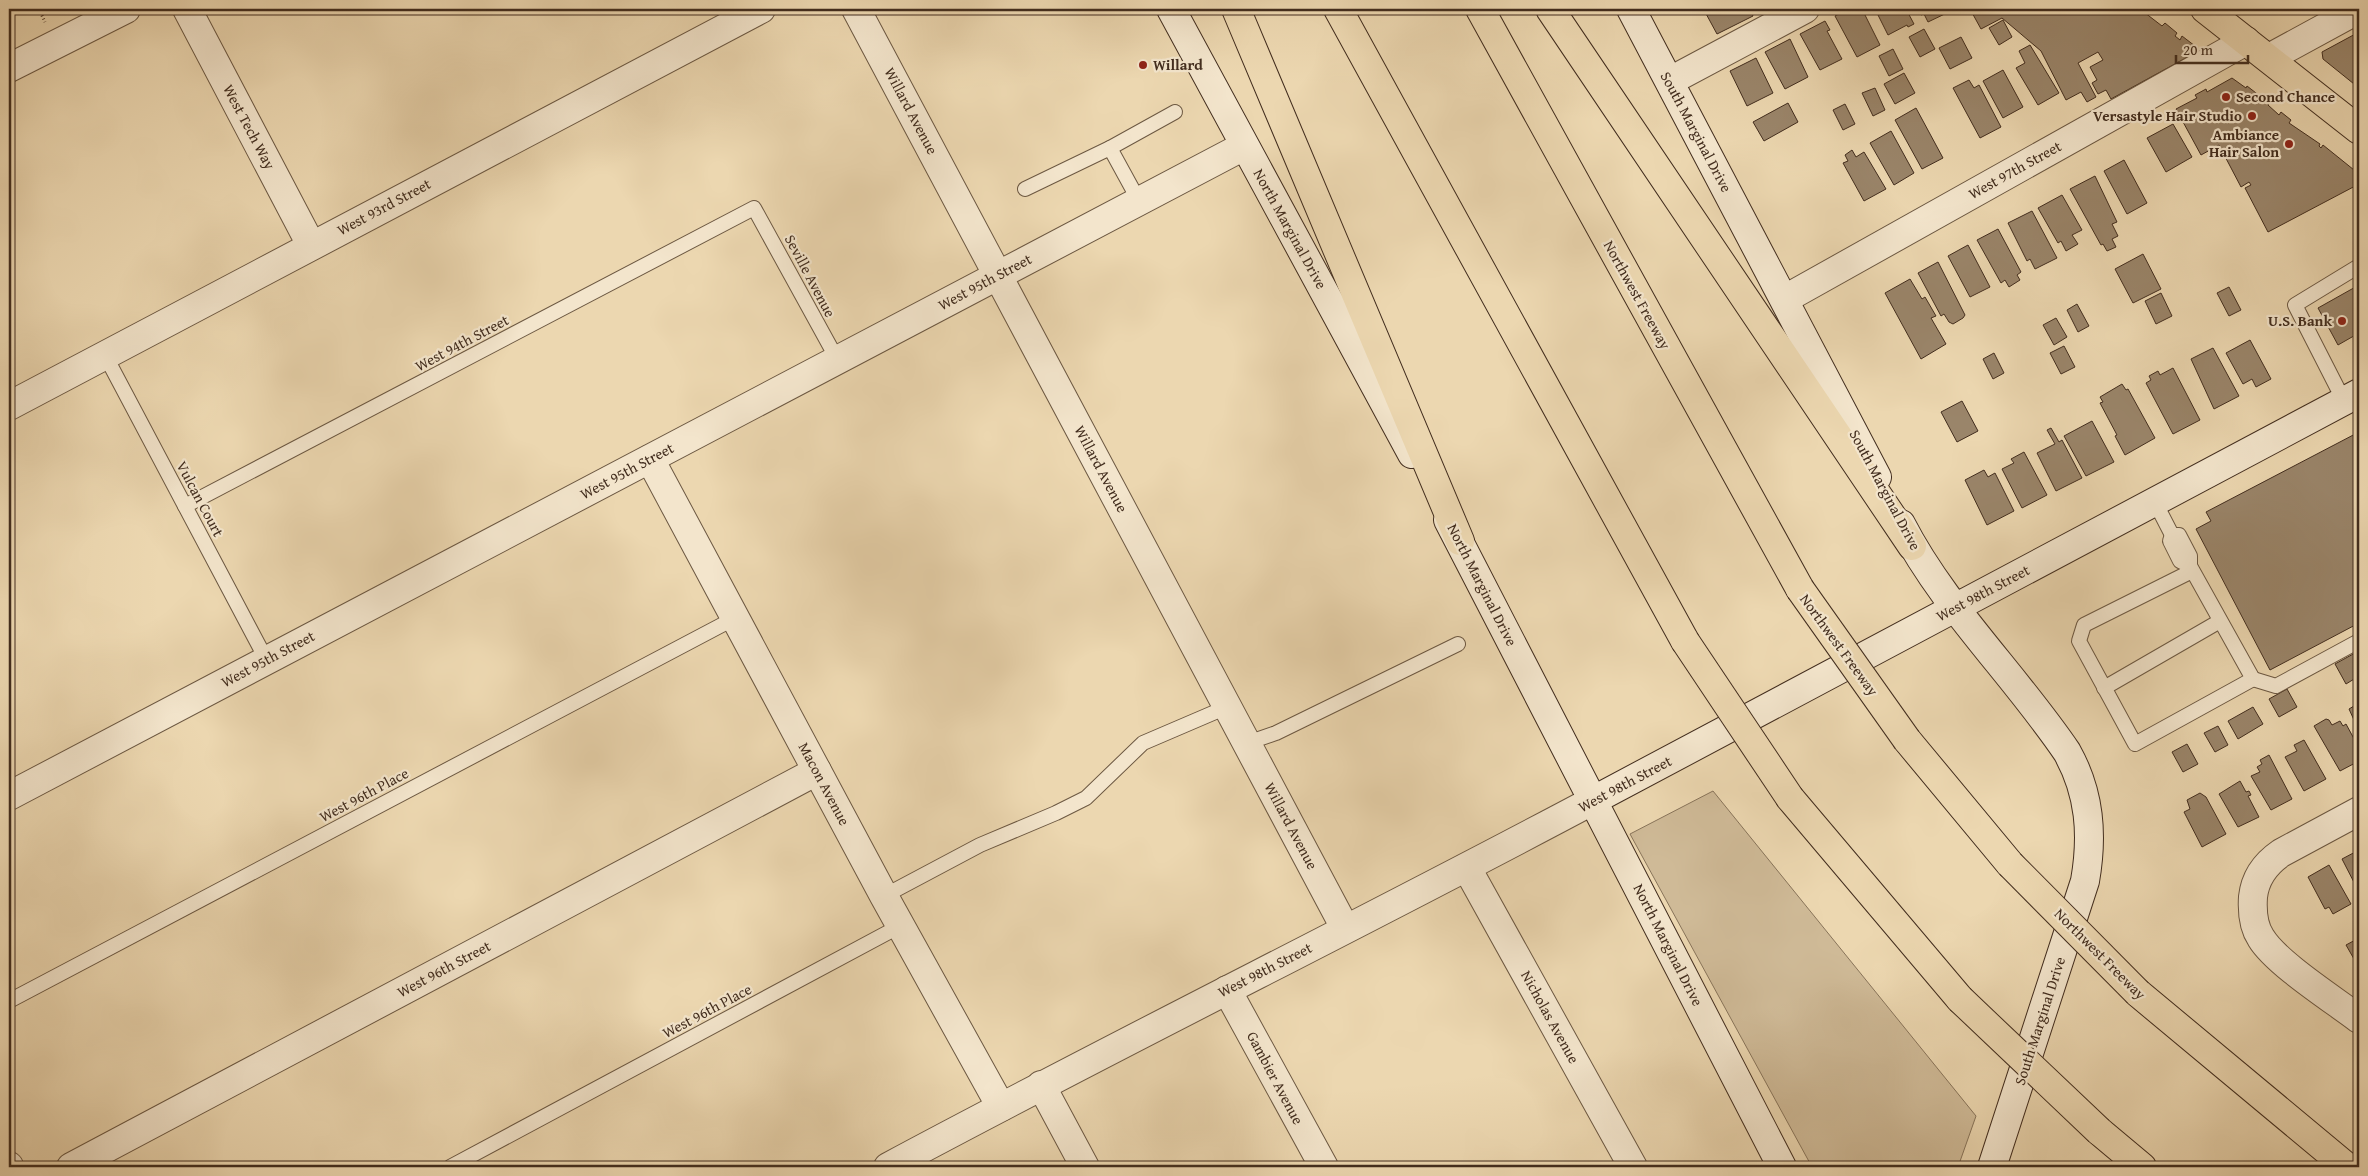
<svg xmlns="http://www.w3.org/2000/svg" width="2368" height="1176" font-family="'Gentium Book Plus',serif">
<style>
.green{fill:#cfba97;stroke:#88745a}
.building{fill:#9a856a;stroke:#422d1e}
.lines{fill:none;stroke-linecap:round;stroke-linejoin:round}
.lane-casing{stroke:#6c5842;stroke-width:16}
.street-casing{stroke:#6c5842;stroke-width:30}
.secondary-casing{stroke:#422d1e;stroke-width:30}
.primary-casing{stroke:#422d1e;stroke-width:30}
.highway-casing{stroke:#422d1e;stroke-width:30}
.path{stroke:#422d1e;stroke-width:3;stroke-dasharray:1 2.5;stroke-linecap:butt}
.lane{stroke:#f3e5cc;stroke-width:14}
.street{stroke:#f3e5cc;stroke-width:28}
.secondary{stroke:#f3e5cc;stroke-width:28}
.primary{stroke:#ecd7b0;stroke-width:28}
.highway{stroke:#ecd7b0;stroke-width:28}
.highway-bridge-casing{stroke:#422d1e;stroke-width:30;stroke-linecap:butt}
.highway-bridge{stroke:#ecd7b0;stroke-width:28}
.poi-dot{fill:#8f2418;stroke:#f3e5cc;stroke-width:2}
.labels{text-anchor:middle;stroke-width:4.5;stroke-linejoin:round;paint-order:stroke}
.poi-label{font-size:15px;font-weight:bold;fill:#422d1e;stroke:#f3e5cc;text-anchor:end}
.street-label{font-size:15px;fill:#422d1e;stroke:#f3e5cc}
</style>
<rect width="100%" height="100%" fill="#ecd7b0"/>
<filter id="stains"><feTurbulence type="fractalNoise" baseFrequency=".004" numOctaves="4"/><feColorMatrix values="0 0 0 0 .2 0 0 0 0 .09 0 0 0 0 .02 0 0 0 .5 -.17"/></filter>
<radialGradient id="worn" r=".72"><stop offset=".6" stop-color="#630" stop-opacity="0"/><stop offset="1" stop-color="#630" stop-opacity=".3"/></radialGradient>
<!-- green -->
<path class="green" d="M1713,791L1976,1116L1958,1167H1812L1630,834Z"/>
<!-- building -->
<g class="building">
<path d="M1707,9H1750L1753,16L1717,34L1704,10Z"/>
<path d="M1848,9H1862L1880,45L1857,57L1835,16Z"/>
<path d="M1875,9H1906L1914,24L1908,27L1907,25L1888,35Z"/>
<path d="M1917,9H1950L1951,11L1928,22L1924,14L1921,15Z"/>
<path d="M1970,9H2140L2162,26L2165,23L2177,33L2175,36L2180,40L2182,36L2195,46L2192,49L2194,51L2193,54L2111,99L2106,90L2098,94L2092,83L2097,80L2090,67L2103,60L2098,52L2078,63L2096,97L2087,102L2081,92L2066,100L2041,51L2002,18L1981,29Z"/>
<path d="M2003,20L2012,37L1999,45L1989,28Z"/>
<path d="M1825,21L1830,30L1827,31L1842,59L1820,70L1800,34Z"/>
<path d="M1924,29L1935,49L1920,57L1909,37Z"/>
<path d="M2359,32V88L2323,59L2322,52Z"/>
<path d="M1961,37L1972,58L1950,69L1939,48Z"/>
<path d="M1790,39L1808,77L1785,89L1765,52Z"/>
<path d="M2030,45L2059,93L2038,105L2016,68L2025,63L2019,51Z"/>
<path d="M1893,49L1903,69L1889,76L1879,56Z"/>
<path d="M1756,58L1773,93L1747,106L1730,71Z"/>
<path d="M2003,70L2023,107L2003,118L1983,81Z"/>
<path d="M1904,73L1915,93L1895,104L1884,84Z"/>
<path d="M2232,78L2246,88L2247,86L2269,103L2268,105L2279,115L2281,112L2291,120L2289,123L2320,144L2319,146L2321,148L2323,145L2359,174V184L2268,232L2245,188L2251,185L2249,182L2241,187L2219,145L2201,155L2176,109L2197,98L2195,95L2206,89L2207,92Z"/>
<path d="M1969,80L1974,88L1979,85L2001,127L1980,138L1953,88Z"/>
<path d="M1875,88L1885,110L1873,116L1862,93Z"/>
<path d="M1788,103L1798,122L1764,141L1753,122Z"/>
<path d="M1845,104L1855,124L1843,130L1833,110Z"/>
<path d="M1916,108L1943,158L1922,169L1895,120Z"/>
<path d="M2173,124L2192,157L2166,172L2147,138Z"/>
<path d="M1891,131L1914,173L1894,185L1870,143Z"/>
<path d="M1852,150L1856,157L1864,152L1886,189L1864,201L1843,163L1848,161L1845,155Z"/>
<path d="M2124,160L2147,203L2127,214L2104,171Z"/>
<path d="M2095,176L2117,222L2112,224L2118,236L2112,239L2116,247L2107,251L2103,244L2101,245L2070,189Z"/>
<path d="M2062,195L2082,230L2072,235L2078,244L2066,251L2061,241L2058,243L2038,208Z"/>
<path d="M2032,211L2057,258L2035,269L2030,259L2027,261L2008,223Z"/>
<path d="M1998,229L2021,272L2017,275L2020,280L2009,287L2005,280L2001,283L1977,240Z"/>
<path d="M1968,245L1990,287L1970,297L1948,256Z"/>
<path d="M2143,254L2161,289L2133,303L2115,269Z"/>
<path d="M1938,262L1965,315L1963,318L1953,324L1949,322L1944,314L1941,316L1918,273Z"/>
<path d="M1910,279L1922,299L1925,297L1936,316L1931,318L1946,344L1921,359L1885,293Z"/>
<path d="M2359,285V333L2338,345L2318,308Z"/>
<path d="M2229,287L2241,310L2229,316L2217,293Z"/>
<path d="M2161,293L2172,316L2156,324L2145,301Z"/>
<path d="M2077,304L2089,326L2078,332L2067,310Z"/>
<path d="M2056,318L2067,337L2054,345L2043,325Z"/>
<path d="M2250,340L2271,379L2256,387L2252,379L2243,384L2226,353Z"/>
<path d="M2064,346L2075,367L2061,374L2050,353Z"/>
<path d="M2213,348L2239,396L2214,409L2191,359Z"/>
<path d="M1994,353L2004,373L1993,379L1983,359Z"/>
<path d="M2173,368L2200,420L2173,434L2146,383L2151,380L2149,376L2158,371L2160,375Z"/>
<path d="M2122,384L2126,390L2128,389L2155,438L2125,455L2115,436L2117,435L2100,403L2103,402L2100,397Z"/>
<path d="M1962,401L1978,431L1957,442L1941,412Z"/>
<path d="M2092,421L2114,462L2086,476L2064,436Z"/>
<path d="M2051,428L2059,442L2062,440L2082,478L2056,491L2037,453L2055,444L2047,430Z"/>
<path d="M2359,432V623L2270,670L2196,529L2211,521L2206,512Z"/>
<path d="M2024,452L2047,495L2022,508L2002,469L2014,463L2011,459Z"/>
<path d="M1984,470L1988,477L1995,473L2014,511L1987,525L1965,480Z"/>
<path d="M2355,653L2359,661V676L2346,684L2335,664Z"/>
<path d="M2287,689L2297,707L2279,717L2269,699Z"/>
<path d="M2359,703V731L2349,709Z"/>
<path d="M2253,707L2263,724L2238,739L2228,721Z"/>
<path d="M2326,719L2329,720L2332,725L2340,721L2343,726L2346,724L2359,748V761L2340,771L2314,726Z"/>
<path d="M2218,726L2228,745L2215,752L2204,733Z"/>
<path d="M2304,740L2326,779L2304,791L2285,757L2297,751L2294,745Z"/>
<path d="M2187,744L2198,764L2183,772L2172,752Z"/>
<path d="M2269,755L2292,799L2271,810L2251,776L2260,772L2257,767L2262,764L2260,760Z"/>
<path d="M2240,781L2246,792L2249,791L2251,795L2248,796L2259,817L2238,827L2219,794Z"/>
<path d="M2200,793L2206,797L2226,834L2202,847L2184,812L2190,809L2187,800Z"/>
<path d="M2359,850V892L2342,859Z"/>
<path d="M2329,865L2351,904L2333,914L2329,907L2325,909L2308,877Z"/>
<path d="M2359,938V965L2358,966L2346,945Z"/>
</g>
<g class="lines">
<!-- lane casing -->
<g class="lane-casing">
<g id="lane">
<path d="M1110,148L1175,112"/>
<path d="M1025,189L1110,148L1139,201"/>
<path d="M105,355L266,659"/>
<path d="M2344,401L2295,305L2359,266"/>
<path d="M2155,502L2172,535"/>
<path d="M185,506L754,208L837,359"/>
<path d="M2172,535H2179L2190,556V566L2180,561L2170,541Z"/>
<path d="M2190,566L2253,679L2135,744L2079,641L2084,625L2192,571"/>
<path d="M2253,679L2276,686L2359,641"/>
<path d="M2104,688L2220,621"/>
<path d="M1247,743L1276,733L1458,644"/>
<path d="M884,896L980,845L1056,813L1086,798L1143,743L1227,707"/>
<path d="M9,1001L735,618"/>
<path d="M450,1167L900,926"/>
</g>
</g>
<!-- street casing -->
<g class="street-casing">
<g id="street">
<path d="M187,9L311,245"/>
<path d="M856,9L1345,928"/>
<path d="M2269,58L2359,9"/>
<path d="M9,68L126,9"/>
<path d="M1670,81L1805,9"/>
<path d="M1785,299L2246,41"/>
<path d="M9,406L761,9"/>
<path d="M650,459L884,896L1001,1107"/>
<path d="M9,796L1244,146"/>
<path d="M2359,811L2281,853C2265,864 2255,878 2253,897C2252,912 2253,926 2261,938C2276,963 2334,1000 2359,1019"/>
<path d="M1467,868L1633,1167"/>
<path d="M1227,990L1324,1167"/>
<path d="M1041,1085L1085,1167"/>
<path d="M9,1166V1167"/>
<path d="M71,1167L817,771"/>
<path d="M888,1167C1121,1042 1359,925 1592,801"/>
</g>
</g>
<!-- secondary casing -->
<g class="secondary-casing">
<g id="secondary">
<path d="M1171,9L1412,454"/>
<path d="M1631,9L1877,477"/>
<path d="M1448,520L1782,1167"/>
<path d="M1901,524C1943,606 2015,675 2067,752C2090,793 2093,835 2085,881L1992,1167"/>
<path d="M1592,801L2359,393"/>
</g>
</g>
<!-- primary casing -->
<g class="primary-casing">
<path id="primary" d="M2205,9L2359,130"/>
</g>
<!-- highway casing -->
<g class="highway-casing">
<g id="highway">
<path d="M1236,9L1460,541"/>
<path d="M1338,9L1685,641"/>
<path d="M1480,9L1800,589"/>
<path d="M1550,9L1912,546"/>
<path d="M1907,740L2010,864"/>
<path d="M1790,798L1960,999"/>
<path d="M2138,993L2347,1167"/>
<path d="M2099,1131L2142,1167"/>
</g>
</g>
<!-- path -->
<path class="path" d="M39,9L45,22"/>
<!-- lane -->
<use href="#lane" class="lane"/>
<!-- street -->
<use href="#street" class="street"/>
<!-- secondary -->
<use href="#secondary" class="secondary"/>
<!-- primary -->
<use href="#primary" class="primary"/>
<!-- highway -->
<use href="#highway" class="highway"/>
<!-- highway-bridge casing -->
<g class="highway-bridge-casing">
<g id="highway-bridge">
<path d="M1800,589L1907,740"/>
<path d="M1685,641L1790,798"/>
<path d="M2010,864L2138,993"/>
<path d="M1960,999L2099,1131"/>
</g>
</g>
<!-- highway-bridge -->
<use href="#highway-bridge" class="highway-bridge"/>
</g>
<!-- markers -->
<g class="poi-dot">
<circle cx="1143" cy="65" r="5"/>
<circle cx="2226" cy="97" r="5"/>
<circle cx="2252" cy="116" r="5"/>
<circle cx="2289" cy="144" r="5"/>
<circle cx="2342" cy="321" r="5"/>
</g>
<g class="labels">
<!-- poi labels -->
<g class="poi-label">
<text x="1153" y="70" text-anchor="start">Willard</text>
<text x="2236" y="102" text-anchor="start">Second Chance</text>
<text x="2242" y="121">Versastyle Hair Studio</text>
<text x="2279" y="140">Ambiance<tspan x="2279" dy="17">Hair Salon</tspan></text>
<text x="2332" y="326">U.S. Bank</text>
</g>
<!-- street labels -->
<g class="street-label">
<text transform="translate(911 111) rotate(62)" y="5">Willard Avenue</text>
<text transform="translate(249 127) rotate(62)" y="5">West Tech Way</text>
<text transform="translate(1696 132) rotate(62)" y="5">South Marginal Drive</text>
<text transform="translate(2015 170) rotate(-29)" y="5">West 97th Street</text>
<text transform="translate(384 207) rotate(-28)" y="5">West 93rd Street</text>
<text transform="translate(1290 229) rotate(61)" y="5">North Marginal Drive</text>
<text transform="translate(810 276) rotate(62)" y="5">Seville Avenue</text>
<text transform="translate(985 282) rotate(-28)" y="5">West 95th Street</text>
<text transform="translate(1637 295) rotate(61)" y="5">Northwest Freeway</text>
<text transform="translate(462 343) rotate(-28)" y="5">West 94th Street</text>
<text transform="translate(1101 469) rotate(62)" y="5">Willard Avenue</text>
<text transform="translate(627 471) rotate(-28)" y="5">West 95th Street</text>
<text transform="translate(1885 490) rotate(62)" y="5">South Marginal Drive</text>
<text transform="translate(200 499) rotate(62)" y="5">Vulcan Court</text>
<text transform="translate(1482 585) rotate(63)" y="5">North Marginal Drive</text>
<text transform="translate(1983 593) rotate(-28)" y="5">West 98th Street</text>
<text transform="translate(1839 645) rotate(54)" y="5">Northwest Freeway</text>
<text transform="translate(268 659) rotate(-28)" y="5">West 95th Street</text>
<text transform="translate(824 784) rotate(62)" y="5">Macon Avenue</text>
<text transform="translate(1625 784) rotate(-28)" y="5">West 98th Street</text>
<text transform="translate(364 795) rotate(-28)" y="5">West 96th Place</text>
<text transform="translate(1291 826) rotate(62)" y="5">Willard Avenue</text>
<text transform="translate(1668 945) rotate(63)" y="5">North Marginal Drive</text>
<text transform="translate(2100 954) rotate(45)" y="5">Northwest Freeway</text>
<text transform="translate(444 969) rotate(-28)" y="5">West 96th Street</text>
<text transform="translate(1265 970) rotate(-27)" y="5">West 98th Street</text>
<text transform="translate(707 1011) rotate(-28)" y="5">West 96th Place</text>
<text transform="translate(1550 1017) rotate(61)" y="5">Nicholas Avenue</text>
<text transform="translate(2040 1021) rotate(-72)" y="5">South Marginal Drive</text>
<text transform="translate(1275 1078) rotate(62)" y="5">Gambier Avenue</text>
</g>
</g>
<!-- margin -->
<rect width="2368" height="1176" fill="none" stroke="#ecd7b0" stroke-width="30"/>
<rect x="10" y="10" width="2348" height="1156" fill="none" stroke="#422d1e" stroke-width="2.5"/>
<rect x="15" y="15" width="2338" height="1146" fill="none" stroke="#422d1e"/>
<!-- scale -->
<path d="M2176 55v8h72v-8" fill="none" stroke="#422d1e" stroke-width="2.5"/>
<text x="2183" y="55" font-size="15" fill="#422d1e" stroke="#f3e5cc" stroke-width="4" paint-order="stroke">20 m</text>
<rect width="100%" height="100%" filter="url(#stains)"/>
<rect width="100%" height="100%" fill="url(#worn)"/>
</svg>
